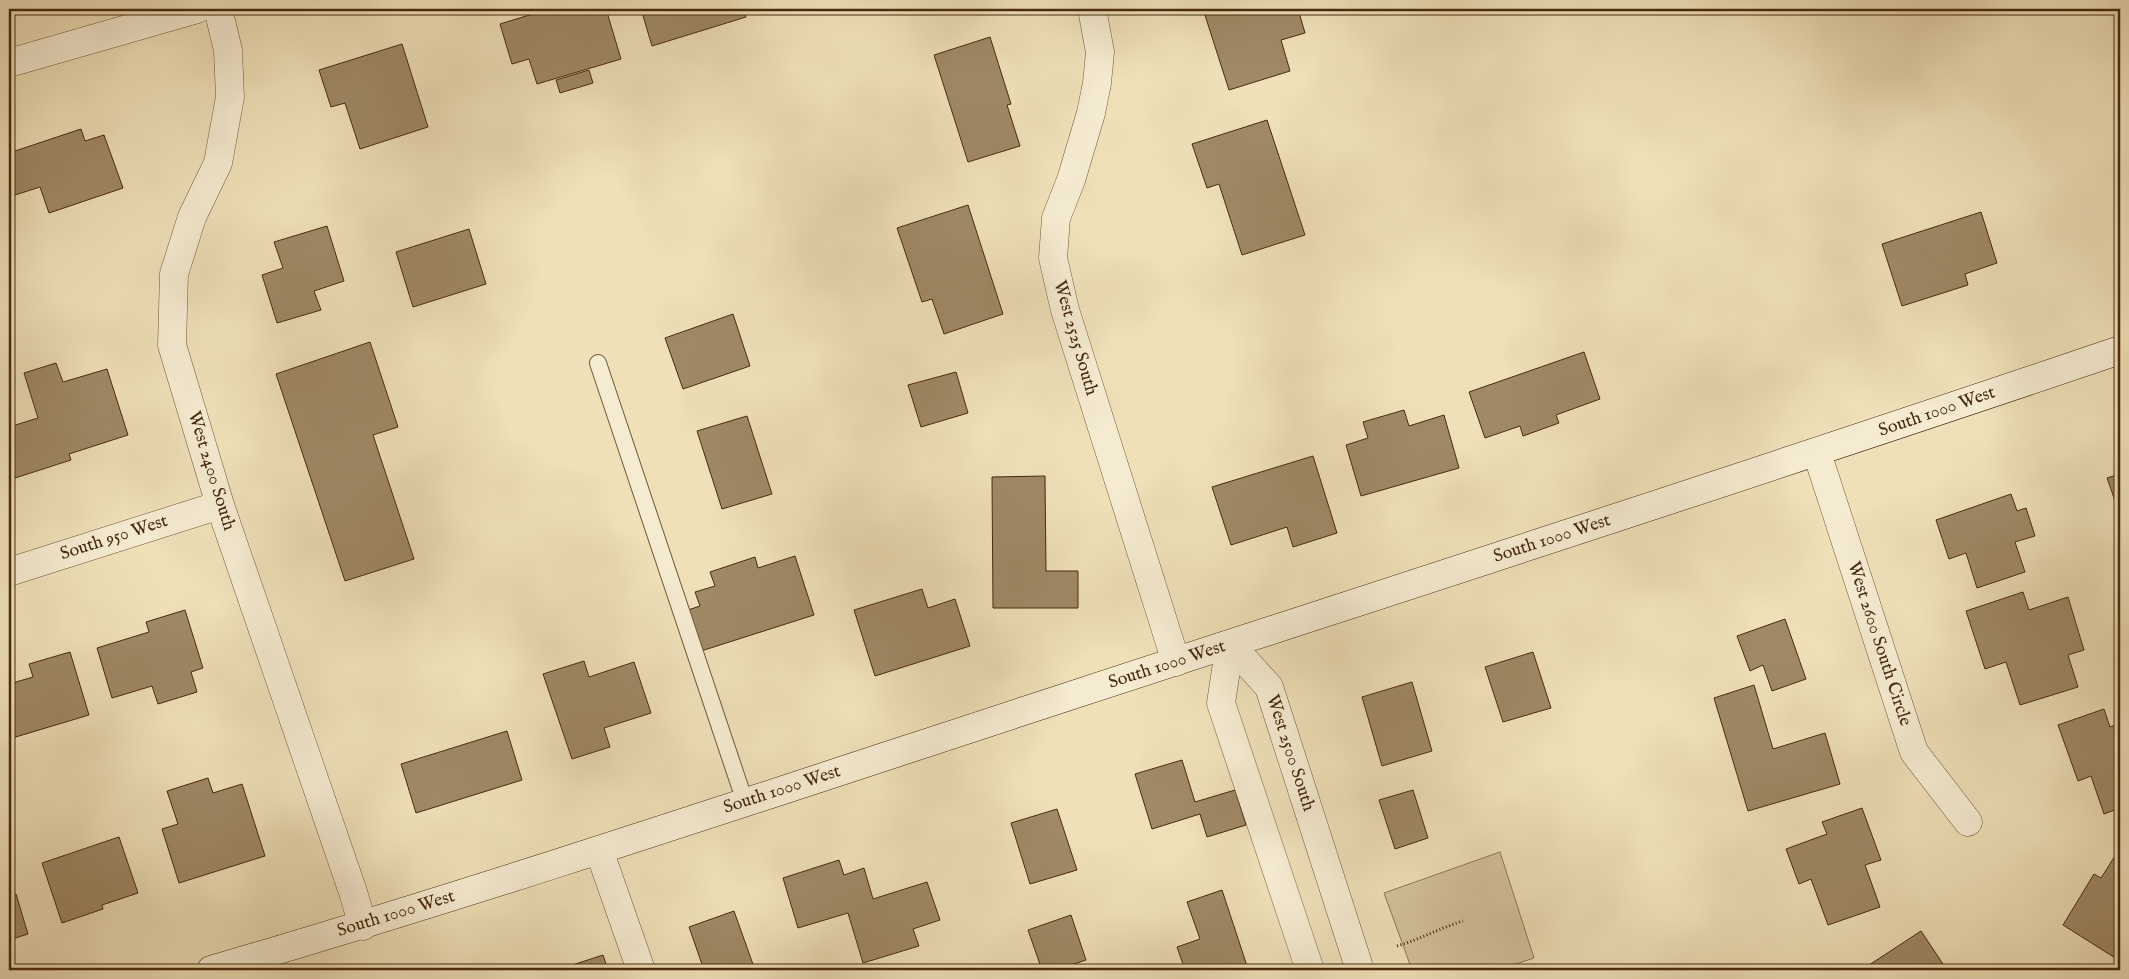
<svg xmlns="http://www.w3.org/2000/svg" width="2129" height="979" viewBox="0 0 2129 979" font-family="'IM FELL English',serif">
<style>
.green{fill:#d3c19b;stroke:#8e7654}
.building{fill:#9f8966;stroke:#482a0e}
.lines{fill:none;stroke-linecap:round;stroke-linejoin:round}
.lane-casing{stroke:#725838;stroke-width:18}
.street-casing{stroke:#725838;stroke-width:29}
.secondary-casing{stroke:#482a0e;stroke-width:29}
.path{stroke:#482a0e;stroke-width:3;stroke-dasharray:1 2.5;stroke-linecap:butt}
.lane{stroke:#f5ebd1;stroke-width:16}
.street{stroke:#f5ebd1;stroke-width:28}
.secondary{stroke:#f5ebd1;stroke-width:28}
.labels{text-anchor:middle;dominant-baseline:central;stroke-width:4.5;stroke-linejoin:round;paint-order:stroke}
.street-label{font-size:18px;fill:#482a0e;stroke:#f5ebd1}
</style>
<rect width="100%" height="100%" fill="#efe0b8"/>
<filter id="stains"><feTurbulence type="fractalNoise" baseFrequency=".004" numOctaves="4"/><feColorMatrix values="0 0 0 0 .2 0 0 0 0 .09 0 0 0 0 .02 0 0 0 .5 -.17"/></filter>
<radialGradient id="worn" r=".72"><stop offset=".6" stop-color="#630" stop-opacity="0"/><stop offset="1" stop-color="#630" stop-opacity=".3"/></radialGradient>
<polygon class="green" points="1500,852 1534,958 1498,970 1412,970 1384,893"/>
<g class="building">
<polygon points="549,9 582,9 584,15 606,9 621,59 537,84 529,59 512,64 500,24"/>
<polygon points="641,9 744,9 746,17 652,46"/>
<polygon points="1203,9 1298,9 1305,33 1281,40 1290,71 1229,90"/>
<polygon points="990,37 1011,104 1007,105 1020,146 968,162 934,55"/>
<polygon points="402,44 428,127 360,149 345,103 331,107 319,70"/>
<polygon points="589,70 593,83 560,93 556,80"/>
<polygon points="1267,120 1305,235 1242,255 1219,184 1207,188 1192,144"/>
<polygon points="81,129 85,141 104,135 123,188 49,213 40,187 12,196 9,186 9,153"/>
<polygon points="968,205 1003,314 944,334 932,299 922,302 897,228"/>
<polygon points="1981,212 1997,263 1965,274 1968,285 1902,306 1882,244"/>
<polygon points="327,226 344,281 314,291 321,310 277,323 262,275 283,268 274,242"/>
<polygon points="469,229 486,284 413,307 396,252"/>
<polygon points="733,314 750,366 683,389 665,338"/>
<polygon points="370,342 398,427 373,435 414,559 345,581 276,374"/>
<polygon points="1584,352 1600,399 1556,415 1559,423 1523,436 1520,426 1485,438 1469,392"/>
<polygon points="56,363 63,382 107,369 128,435 69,454 71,460 15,478 9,457 9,427 38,418 24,373"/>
<polygon points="956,372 968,413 921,427 908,385"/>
<polygon points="1404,410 1409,426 1444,415 1459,468 1361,496 1346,445 1368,438 1363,422"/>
<polygon points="747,416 772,494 722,509 697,431"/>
<polygon points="1313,456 1337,533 1293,547 1287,527 1231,545 1212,487"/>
<polygon points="2120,474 2120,515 2107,478"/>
<polygon points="1045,476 1046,571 1078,571 1078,608 993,608 992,477"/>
<polygon points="2011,494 2017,511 2026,508 2035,536 2015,542 2025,572 1977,588 1966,553 1949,559 1936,520"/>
<polygon points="795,556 814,615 698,652 685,611 700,606 695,592 715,586 710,572 755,557 758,568"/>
<polygon points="922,589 928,608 955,599 970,646 875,676 854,610"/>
<polygon points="2023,592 2029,610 2068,597 2084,650 2068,655 2078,687 2020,705 2006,662 1985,669 1966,611"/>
<polygon points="185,610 203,668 191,672 197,692 158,704 152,686 112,698 97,648 149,632 146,622"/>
<polygon points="1785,619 1806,679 1772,691 1763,665 1750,671 1737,636"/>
<polygon points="70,652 89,715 9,739 9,684 33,677 29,664"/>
<polygon points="1533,652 1551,708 1503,722 1485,667"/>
<polygon points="584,661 589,677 634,662 651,713 604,728 610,747 572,759 543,674"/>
<polygon points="1412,682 1432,751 1382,766 1362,697"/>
<polygon points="1754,685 1773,749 1825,733 1840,784 1748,811 1714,698"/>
<polygon points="2104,709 2110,727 2120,723 2120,808 2104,814 2091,776 2078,781 2058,725"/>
<polygon points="507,731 522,780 416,813 401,764"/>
<polygon points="1182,760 1195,802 1235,790 1246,825 1207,837 1200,814 1152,829 1135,774"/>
<polygon points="208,778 213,793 242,784 265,856 179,883 162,829 178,824 167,791"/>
<polygon points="1413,790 1428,838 1395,849 1379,800"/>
<polygon points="1862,808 1881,860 1865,865 1880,907 1828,925 1811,879 1799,884 1786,849 1827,834 1822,822"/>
<polygon points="1057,809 1077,870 1030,884 1011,823"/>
<polygon points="119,837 138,893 102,905 103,909 62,923 42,863"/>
<polygon points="2120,848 2120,961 2063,925 2094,874 2101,878"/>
<polygon points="839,860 844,875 864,868 873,899 927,882 940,920 913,929 919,946 863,963 848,913 798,928 783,878"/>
<polygon points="1222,890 1247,966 1239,968 1240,970 1185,970 1177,947 1200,939 1187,902"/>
<polygon points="16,894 28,934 9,940 9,896"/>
<polygon points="734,911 755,970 704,970 689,927"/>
<polygon points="1071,915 1086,960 1056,970 1042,970 1028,930"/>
<polygon points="1921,931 1947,970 1864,970 1863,969"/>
<polygon points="603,955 608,970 560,969"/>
<polygon points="1958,964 1962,970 1948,970"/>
</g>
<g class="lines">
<defs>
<polyline id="lane" points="598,363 745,802"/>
<g id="street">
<polyline points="218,9 228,50 230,97 218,163 192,217 174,274 172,345 220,505 353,892 363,926"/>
<polyline points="1092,9 1100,52 1097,83 1091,113 1071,180 1056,218 1053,258 1065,310 1176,662"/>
<polyline points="9,63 197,9"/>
<polyline points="1817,453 1914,752 1968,822"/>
<polyline points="9,572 220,505"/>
<polyline points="1230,644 1269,687 1358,964 1358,970"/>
<polyline points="1230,644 1221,703 1310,970"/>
<polyline points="599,850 641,970"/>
</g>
<path id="secondary" d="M211,970C504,884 794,786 1085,691C1431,578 1776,467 2120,350"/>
</defs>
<use href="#lane" class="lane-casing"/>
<use href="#street" class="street-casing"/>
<use href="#secondary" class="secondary-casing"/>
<path class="path" d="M1397,946C1421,939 1440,928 1463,921"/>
<use href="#lane" class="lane"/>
<use href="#street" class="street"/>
<use href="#secondary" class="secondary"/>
</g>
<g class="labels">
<g class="street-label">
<text transform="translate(1075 338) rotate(74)">West 2525 South</text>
<text transform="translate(1937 412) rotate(-19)">South 1000 West</text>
<text transform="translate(211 471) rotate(73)">West 2400 South</text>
<text transform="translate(114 538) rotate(-18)">South 950 West</text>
<text transform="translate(1552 539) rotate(-18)">South 1000 West</text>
<text transform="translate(1879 644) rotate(72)">West 2600 South Circle</text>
<text transform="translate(1167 665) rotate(-18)">South 1000 West</text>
<text transform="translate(1290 753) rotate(72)">West 2500 South</text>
<text transform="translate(782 790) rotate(-18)">South 1000 West</text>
<text transform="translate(396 914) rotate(-17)">South 1000 West</text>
</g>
</g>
<rect width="2129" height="979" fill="none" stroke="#efe0b8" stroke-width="30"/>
<rect x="10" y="10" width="2109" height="959" fill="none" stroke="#482a0e" stroke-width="2.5"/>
<rect x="15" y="15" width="2099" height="949" fill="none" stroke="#482a0e"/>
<rect width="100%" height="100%" filter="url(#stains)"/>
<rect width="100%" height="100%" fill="url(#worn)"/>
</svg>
